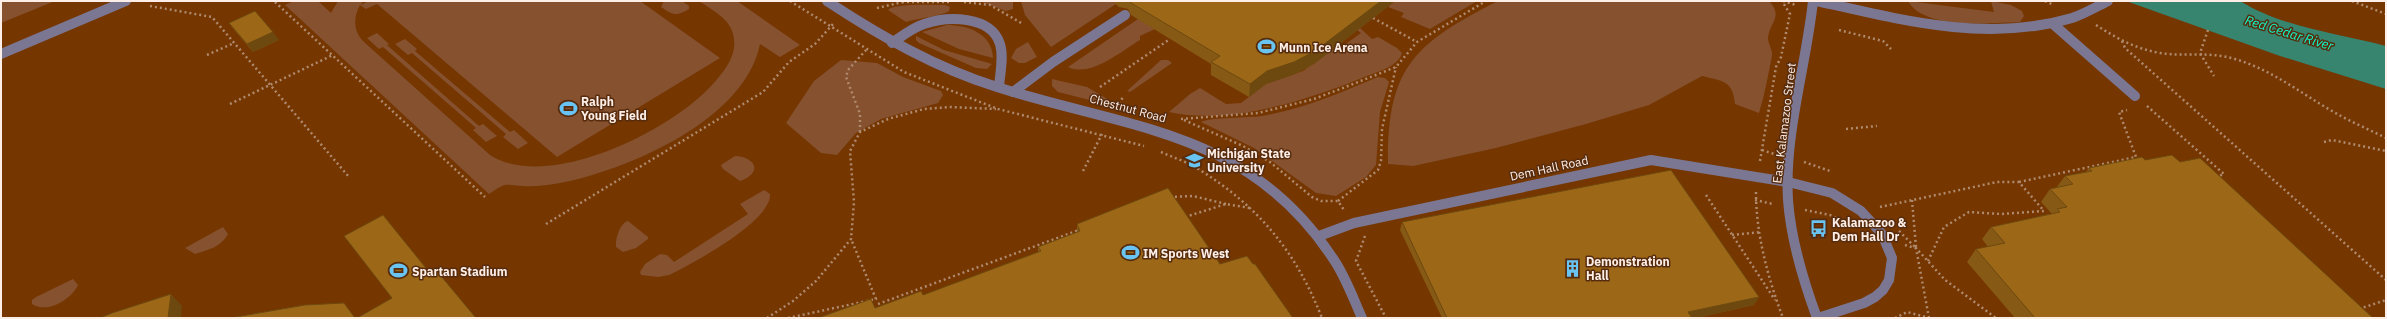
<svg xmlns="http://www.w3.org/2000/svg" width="2387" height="319" viewBox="0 0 2387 319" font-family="'IBM Plex Sans',sans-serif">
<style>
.built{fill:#753600}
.green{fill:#86512f}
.water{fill:#37846f}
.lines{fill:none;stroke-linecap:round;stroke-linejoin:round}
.path{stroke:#af8a6e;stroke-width:2.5;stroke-dasharray:2 3;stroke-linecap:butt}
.service{stroke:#7b7793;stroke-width:10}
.minor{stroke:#7b7793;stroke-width:10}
.tertiary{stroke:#7b7793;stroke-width:10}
.wall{fill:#865914}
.shaded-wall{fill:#6d4910}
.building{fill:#9c6817;stroke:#6d4910}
.labels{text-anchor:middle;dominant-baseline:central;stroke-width:3;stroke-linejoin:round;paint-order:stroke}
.poi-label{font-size:12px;font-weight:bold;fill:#fdefe7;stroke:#572c0e;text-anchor:start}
.street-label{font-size:12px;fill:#fdefe7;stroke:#572c0e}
.water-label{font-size:13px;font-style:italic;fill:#0ffbcb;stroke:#572c0e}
</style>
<rect width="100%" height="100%" fill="#6a3205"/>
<rect class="built" x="1" y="1" width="2385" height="317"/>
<g class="green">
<polygon points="1,1 55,1 1,23"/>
<path d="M294,1H318L331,13L338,1H363L361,5L368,1H640L720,58L557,157L377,4L366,9L360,5C353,18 353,31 364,42L490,155C549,193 679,128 718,78C728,66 738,51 733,34C729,18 712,10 699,1H737L800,45L780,57L760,44C745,120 628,170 560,183C548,185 535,187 523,186C518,186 511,184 505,185C500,186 494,191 489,194L285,5Z"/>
<path d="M664,1H682L689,6V9C676,17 673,15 661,7Z"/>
<polygon points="979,1 1013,1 1013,9 1006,11"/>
<polygon points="1021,1 1113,1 1116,4 1051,47 1025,15"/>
<polygon points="1395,1 1477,1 1430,29 1401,17 1404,13 1388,7"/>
<path d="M1498,1H1769C1784,17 1769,23 1768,38C1768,44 1773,50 1772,56C1768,75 1765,94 1759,113L1735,104C1733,80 1722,81 1702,76L1649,105L1586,124L1496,148L1413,166L1388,164C1387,67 1415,43 1498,1Z"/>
<path d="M1908,1L1994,12L1991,1L2011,5L2022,11L2024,16L2020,22C1992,23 1923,30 1908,1Z"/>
<path d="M945,5L950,7L949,11C944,15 915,19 906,22L888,10C894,3 934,5 945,5Z"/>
<path d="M1138,19L1155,29L1140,36V40C1121,51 1091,78 1068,67Z"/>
<path d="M947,25C967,25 992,33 993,58L959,49L922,32Z"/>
<path d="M1360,28L1372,39L1378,37L1397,48L1402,53C1399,66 1377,72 1367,76C1311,99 1230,126 1169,112L1190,94L1200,88L1226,104L1241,103L1266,84L1303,71L1333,49L1331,43L1340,48L1361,33L1357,30Z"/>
<polygon points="377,33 389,44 387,45 479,126 483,124 497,136 486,142 473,130 476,128 383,47 379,49 367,38"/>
<polygon points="916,36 944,50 992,64 987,69 976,68 919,43 916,40"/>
<polygon points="405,39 417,49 415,51 510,132 514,130 528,143 518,149 503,137 506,134 412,53 408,55 395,44"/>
<polygon points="1028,42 1037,57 1025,63 1019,63 1011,58 1016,49"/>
<polygon points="841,60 877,63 903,77 941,91 943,95 938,103 881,119 856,133 837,155 821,153 786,123 814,81"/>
<polygon points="1161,60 1168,60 1172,63 1130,92 1127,91"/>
<path d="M1378,77L1385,78L1389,82L1380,112L1376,165L1366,177L1336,196L1316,193L1254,148L1201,122C1210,117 1248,118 1262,116C1303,109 1340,93 1378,77Z"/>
<polygon points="1052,79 1087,87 1114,103 1113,106 1058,92 1052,86"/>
<path d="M735,156C756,157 763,173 740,181L723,169L721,165Z"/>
<path d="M764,190L770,194C772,221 692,264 669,275L658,277L641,275L640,272L645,264L660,254L667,255L674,262L748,214L740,204Z"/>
<path d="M628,221L648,237V239L636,248L623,252L616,247C615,239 620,223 628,221Z"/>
<path d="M223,227L228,234C221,247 208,250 195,254L185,248Z"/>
<path d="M73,279L78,285C71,300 47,314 32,304V300L36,297Z"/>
</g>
<path class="water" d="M2126,1H2240C2284,28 2337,33 2386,46V89L2280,56Z"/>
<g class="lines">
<g class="path">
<polyline points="790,1 904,72 998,109 1144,146"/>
<polyline points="1783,1 1796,5"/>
<polyline points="2045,1 2054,5"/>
<polyline points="2352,1 2386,14"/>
<polyline points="275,2 485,197"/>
<polyline points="902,2 949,2"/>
<polyline points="964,2 990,5 1023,24"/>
<polyline points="150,6 212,17 349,177"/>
<polyline points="877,8 903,2"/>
<polyline points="1373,18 1417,42"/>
<path d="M2096,25C2116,38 2136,49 2160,53C2185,57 2209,51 2235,59C2272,70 2299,92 2332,111C2349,121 2368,129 2386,138"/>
<polyline points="1839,30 1883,41 1891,49"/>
<polyline points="2208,30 2200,53 2214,76"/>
<polyline points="2122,41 2125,48 2386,280"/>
<polyline points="207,55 234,43"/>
<polyline points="1100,87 1170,39"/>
<polyline points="230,104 333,55"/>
<polyline points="1119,104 1123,97"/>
<polyline points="2147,106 2224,174 2217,177"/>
<polyline points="1181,119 1258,113 1314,99 1343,88 1396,67 1417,42 1486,1"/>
<polyline points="1184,120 1243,146 1270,162 1312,197 1321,201 1338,201 1344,210"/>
<polyline points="1846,129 1877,126"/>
<polyline points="860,132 860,114 846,77 848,70 866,50"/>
<polyline points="2324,142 2332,140 2386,151"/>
<polyline points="1762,150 1774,154"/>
<path d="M1161,152C1174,158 1188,162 1200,170C1260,208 1296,252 1322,318"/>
<polyline points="1760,161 1776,67 1781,57 1790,14 1782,1"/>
<polyline points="1804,162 1830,171"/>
<polyline points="1083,171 1102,134"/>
<polyline points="2019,182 2136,157 2119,112 2127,110"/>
<path d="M1756,192C1756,235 1768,278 1783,318"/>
<polyline points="1706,195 1775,300"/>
<polyline points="1170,197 1193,196 1226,204"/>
<polyline points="1755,200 1773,204"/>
<polyline points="1912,200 1916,247"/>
<polyline points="1338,201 1378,170 1381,161 1382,129 1396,67"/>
<polyline points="1880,207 1997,182 2019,182 2044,211 2001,214 1969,212 1944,227 1928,261"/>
<polyline points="1805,210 1830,215 1848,224"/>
<polyline points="1185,217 1226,204 1250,208"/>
<polyline points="546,224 763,92 789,62 815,44 834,23"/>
<polyline points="1899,231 1916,248"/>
<polyline points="1732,235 1761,232"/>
<polyline points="1365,236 1356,261 1386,318"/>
<polyline points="1905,245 1915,248"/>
<polyline points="878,304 1079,230"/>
<polyline points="2359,309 2386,300"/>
<polyline points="767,318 793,301 816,281 851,239 854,202 850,151 860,132 888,119 924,109 950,107 996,109"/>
<polyline points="788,318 876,299 851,239"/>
<polyline points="1895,318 1907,312 1930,318"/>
<polyline points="1929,318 1916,248 1945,280 1996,318"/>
</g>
<g class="service">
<path d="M1817,1C1901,20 1987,43 2072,18C2084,14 2096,7 2108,1"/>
<polyline points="2053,24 2135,96"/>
<path d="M892,43C902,36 912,28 924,24C947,16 991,15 1000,44C1004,57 1000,73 999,87"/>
<polyline points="1013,92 1053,62 1125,15"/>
<polyline points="1319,236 1354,223 1651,160 1788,182 1832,193 1861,211 1882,234 1892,258 1889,280 1883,290 1875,297 1864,303 1818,318"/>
</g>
<g class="minor">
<path d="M827,1C880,36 936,68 997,87C1129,129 1248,130 1332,257C1345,275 1353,298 1362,318"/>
<path d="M1813,1C1806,67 1784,134 1788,200C1791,241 1803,280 1817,318"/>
</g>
<polyline class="tertiary" points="1,54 126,1"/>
</g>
<g class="wall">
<polygon points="1112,1 1395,1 1314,64 1293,75 1266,84 1249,97 1211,75 1211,64 1131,15 1128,9 1119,7"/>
<polygon points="229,23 279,40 253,52 235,31"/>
<polygon points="2145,160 2180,162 2373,318 2015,318 1967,262 1976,249 1988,247 1982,239 1991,227 2052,214 2041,202 2050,189 2056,188 2065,176 2086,172 2089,168"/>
<polygon points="1402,222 1759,297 1754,305 1696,318 1442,318 1400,230"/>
<polygon points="1077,224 1220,264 1253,264 875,308 923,295 1038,252 1038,247 1077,232"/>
<polygon points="344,236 430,273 392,298"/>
</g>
<g class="shaded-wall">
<polygon points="1381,1 1395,1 1314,64 1293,75 1266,84 1249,97 1250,84 1267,71"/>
<polygon points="273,32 279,40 253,52 247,44"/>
<polygon points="171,294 182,306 181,318 168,318"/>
<polygon points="1759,297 1754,305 1696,318 1686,318 1688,312"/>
</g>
<g class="building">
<polygon points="1130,1 1381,1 1315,51 1294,62 1267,71 1250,84 1211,62 1220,56 1131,3"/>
<polygon points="255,11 273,32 247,44 229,23"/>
<polygon points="2172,155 2180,162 2200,158 2373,318 2035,318 1976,249 2005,243 1991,227 2060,212 2057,209 2067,207 2050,189 2073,184 2065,176 2092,171 2089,168 2142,157 2145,160"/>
<polygon points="1671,170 1759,297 1688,312 1692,318 1447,318 1402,222"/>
<polygon points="1168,188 1220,264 1247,256 1253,264 1255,264 1293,318 818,318 871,299 875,308 921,291 923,295 1041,251 1038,247 1080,231 1077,224"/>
<polygon points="383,215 430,273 436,270 476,318 357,318 392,298 344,236"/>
<polygon points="171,294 168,318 100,318 112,313"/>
<polygon points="344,303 355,318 230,318 305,305"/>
</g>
<defs>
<symbol id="stadium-bare" viewBox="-9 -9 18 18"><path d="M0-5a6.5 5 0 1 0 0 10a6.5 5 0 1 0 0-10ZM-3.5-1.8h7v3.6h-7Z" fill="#69c4f1" stroke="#572c0e" stroke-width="2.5" paint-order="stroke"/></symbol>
<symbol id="university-bare" viewBox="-9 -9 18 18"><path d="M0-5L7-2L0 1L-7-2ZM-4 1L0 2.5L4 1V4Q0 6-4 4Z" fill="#69c4f1" stroke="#572c0e" stroke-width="2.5" paint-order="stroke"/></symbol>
<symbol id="bus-bare" viewBox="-9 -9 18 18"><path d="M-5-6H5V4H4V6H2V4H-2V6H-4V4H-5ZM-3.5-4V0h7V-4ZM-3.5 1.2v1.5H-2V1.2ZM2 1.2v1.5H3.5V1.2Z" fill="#69c4f1" stroke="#572c0e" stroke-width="2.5" paint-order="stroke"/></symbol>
<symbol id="building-bare" viewBox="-9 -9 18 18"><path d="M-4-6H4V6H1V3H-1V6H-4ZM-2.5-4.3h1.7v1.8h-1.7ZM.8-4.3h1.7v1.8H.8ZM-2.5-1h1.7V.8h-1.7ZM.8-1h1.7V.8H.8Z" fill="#69c4f1" stroke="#572c0e" stroke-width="2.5" paint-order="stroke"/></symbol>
</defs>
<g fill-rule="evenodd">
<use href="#stadium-bare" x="1254" y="34" width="25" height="25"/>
<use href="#stadium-bare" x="556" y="96" width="25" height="25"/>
<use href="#university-bare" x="1182" y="148" width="25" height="25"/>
<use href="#bus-bare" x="1806" y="216" width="25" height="25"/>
<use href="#stadium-bare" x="1118" y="240" width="25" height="25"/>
<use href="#building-bare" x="1560" y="256" width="25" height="25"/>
<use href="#stadium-bare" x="386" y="258" width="25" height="25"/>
</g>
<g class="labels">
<g class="poi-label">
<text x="1279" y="47">Munn Ice Arena</text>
<text x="581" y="101">Ralph<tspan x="581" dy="14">Young Field</tspan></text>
<text x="1207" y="153">Michigan State<tspan x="1207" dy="14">University</tspan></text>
<text x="1832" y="222">Kalamazoo &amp;<tspan x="1832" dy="14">Dem Hall Dr</tspan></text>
<text x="1143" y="253">IM Sports West</text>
<text x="1586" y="261">Demonstration<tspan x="1586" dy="14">Hall</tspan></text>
<text x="412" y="271">Spartan Stadium</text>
</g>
<g class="street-label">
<text transform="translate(1128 108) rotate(15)">Chestnut Road</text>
<text transform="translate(1784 123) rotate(-83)">East Kalamazoo Street</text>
<text transform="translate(1549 168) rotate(-12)">Dem Hall Road</text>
</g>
<g class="water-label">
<text transform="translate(2289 33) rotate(17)">Red Cedar River</text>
</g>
</g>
<rect width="2387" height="319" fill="none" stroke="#fdefe7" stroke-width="4"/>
</svg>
